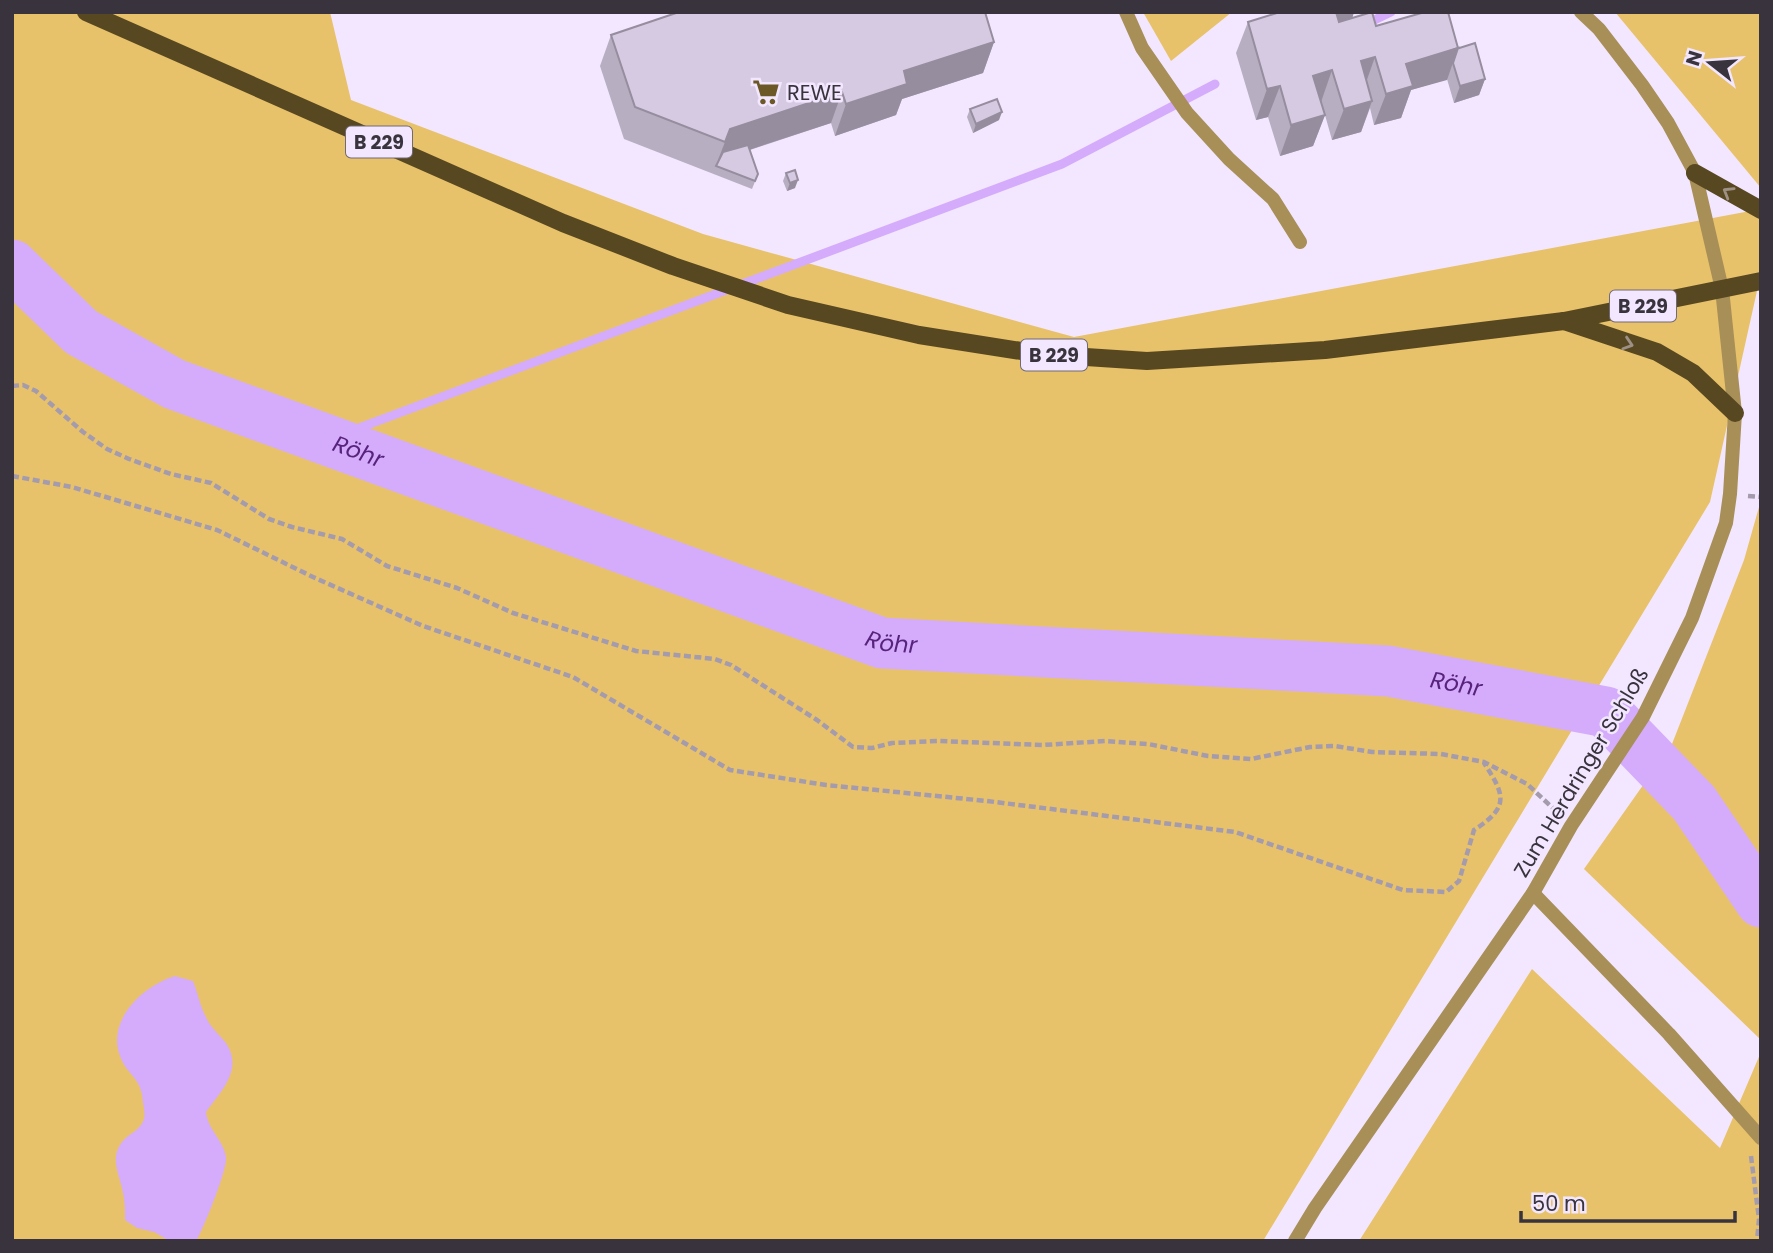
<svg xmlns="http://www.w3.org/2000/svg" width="1773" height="1253" viewBox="0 0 1773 1253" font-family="Poppins,sans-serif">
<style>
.green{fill:#e8c26a}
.water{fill:#d4acfb}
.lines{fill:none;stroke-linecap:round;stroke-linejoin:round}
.stream{stroke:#d4acfb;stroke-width:9}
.river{stroke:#d4acfb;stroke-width:51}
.path{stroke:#a49bad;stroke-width:4.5;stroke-dasharray:7 3.5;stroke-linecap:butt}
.minor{stroke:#a88f58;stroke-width:14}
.tertiary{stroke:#a88f58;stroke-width:14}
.primary{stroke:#584821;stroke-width:18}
.wall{fill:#b8aec2}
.shaded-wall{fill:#968d9e}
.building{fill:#d6cae2;stroke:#968d9e;stroke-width:2}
.oneway{stroke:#9d9085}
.labels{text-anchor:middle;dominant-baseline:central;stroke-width:5;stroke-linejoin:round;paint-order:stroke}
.shield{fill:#f2e7ff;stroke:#706976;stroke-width:2}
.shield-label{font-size:19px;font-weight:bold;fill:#38333c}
.poi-label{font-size:21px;fill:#38333c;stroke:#f2e7ff;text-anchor:start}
.street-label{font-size:21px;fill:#38333c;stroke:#f2e7ff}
.water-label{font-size:23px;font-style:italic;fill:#57237c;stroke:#f2e7ff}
</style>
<rect width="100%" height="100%" fill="#f2e7ff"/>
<g class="green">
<polygon points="12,12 330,12 351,100 703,234 1074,337 1761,209 1761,273 1710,502 1263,1241 12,1241"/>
<polygon points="1143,12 1232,12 1171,61"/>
<polygon points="1615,12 1761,12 1761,188"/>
<polygon points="1761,500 1761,1040 1584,869 1672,744 1744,560"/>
<polygon points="1532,969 1720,1148 1761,1052 1761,1241 1359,1241"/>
</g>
<path class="water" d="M175,976L193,981C198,993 200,1006 206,1017C210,1027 220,1035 226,1043C244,1070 220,1092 206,1112C208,1130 224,1141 226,1157C228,1168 203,1230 196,1241H170L154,1232L137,1228L125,1220C125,1211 125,1202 123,1193C120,1175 109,1159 122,1142C128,1134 141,1130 144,1119C145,1115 144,1107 143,1103C142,1077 127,1076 120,1056C106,1020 144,985 175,976Z"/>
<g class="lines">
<g class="stream">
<polyline points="1364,25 1391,12"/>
<polyline points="327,440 1062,164 1215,84"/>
</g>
<path class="river" id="s1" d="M12,265L81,332L174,384L882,643L1388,671L1606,712L1694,803L1761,902"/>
<g class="path">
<polyline points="12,386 23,385 36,391 83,432 107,449 129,459 171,474 211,483 269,519 292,527 342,539 387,566 457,588 513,613 636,651 715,659 731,665 817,720 853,747 872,748 892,743 938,741 1043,745 1105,741 1148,744 1208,756 1251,759 1310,747 1335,746 1372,752 1441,754 1484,762 1527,784 1556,811"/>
<path d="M12,476L72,487L217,530L313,577L423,626L573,677L730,770L826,785L987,801L1235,832L1403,890L1446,892L1459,881L1474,830C1510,807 1505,795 1484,763"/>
<polyline points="1748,496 1761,497"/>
<polyline points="1751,1156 1759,1219 1757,1241"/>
</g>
<g class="minor">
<polyline points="1126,12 1142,48 1187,113 1229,159 1273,199 1300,242"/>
<polyline points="1533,893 1669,1034 1761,1138"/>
</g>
<polyline class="tertiary" points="1295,1241 1315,1208 1533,893 1571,826 1643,717 1692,618 1726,523 1730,494 1735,413 1722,289 1695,173 1668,123 1642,85 1599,29 1581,12"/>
<g class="primary">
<polyline points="86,12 563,223 673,266 788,305 919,335 1040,354 1147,361 1325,350 1564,321 1761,281"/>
<polyline points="1695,173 1761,210"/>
<polyline points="1564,321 1657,352 1693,373 1735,413"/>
</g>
</g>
<g class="wall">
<polygon points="1276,12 1354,12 1352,18 1376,26 1458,48 1485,79 1479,95 1454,103 1447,79 1411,90 1401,118 1374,125 1370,108 1361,132 1332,140 1325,115 1313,146 1280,156 1268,117 1256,120 1236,53 1248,22 1276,13"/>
<polygon points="611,35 994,42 983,73 902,99 896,115 835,136 831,123 750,150 758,174 752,189 624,139 600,66"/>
<polygon points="970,109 999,120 973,133 967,117"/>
<polygon points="786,173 795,188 787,191 783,181"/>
</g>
<g class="shaded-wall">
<polygon points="1326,12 1354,12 1352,19 1320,28"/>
<polygon points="994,42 983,73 902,99 896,115 835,136 846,104 904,71"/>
<polygon points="1458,48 1447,80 1411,90 1401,118 1374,125 1386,94 1406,64"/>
<polygon points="1375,57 1364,88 1361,61"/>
<polygon points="1332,70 1321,102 1313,76"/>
<polygon points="1485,79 1479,95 1454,103 1460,86"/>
<polygon points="1280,86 1268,117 1256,120 1267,89"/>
<polygon points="842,92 831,123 718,160 730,129"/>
<polygon points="1372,101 1361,132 1332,140 1344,109"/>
<polygon points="1002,112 999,120 973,133 976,124"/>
<polygon points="1325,115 1313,146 1280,156 1291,125"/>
<polygon points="798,180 795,188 787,191 790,183"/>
</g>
<g class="building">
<polygon points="679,12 985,12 994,42 904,71 907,84 846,104 842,92 730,129 725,142 635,107 611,35"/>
<polygon points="1280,12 1336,12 1339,22 1372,12 1376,26 1425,12 1448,12 1458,48 1406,64 1413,86 1386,94 1375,57 1361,61 1372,101 1344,109 1332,70 1313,76 1325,115 1291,125 1280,86 1267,89 1248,22"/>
<polygon points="1475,43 1485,79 1460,86 1453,63 1458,48 1450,51"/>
<polygon points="997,99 1002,112 976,124 970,109"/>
<polygon points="748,145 758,174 755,181 716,166 723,152"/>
<polygon points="795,170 798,180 790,183 786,173"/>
</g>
<defs><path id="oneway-chevron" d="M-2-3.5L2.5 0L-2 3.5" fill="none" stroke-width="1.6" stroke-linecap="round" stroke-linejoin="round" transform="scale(1.75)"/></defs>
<g class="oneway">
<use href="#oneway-chevron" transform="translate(1728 192) rotate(-149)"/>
<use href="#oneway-chevron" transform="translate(1628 344) rotate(18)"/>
</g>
<defs>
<symbol id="supermarket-bare" viewBox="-9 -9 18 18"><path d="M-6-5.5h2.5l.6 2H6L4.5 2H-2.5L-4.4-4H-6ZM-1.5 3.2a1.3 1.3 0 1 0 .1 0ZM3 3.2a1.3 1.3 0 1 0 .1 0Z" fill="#6c5726" stroke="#f2e7ff" stroke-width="2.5" paint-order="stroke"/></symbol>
</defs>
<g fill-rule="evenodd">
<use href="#supermarket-bare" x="747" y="73" width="38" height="38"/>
</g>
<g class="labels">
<g class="shield">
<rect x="346" y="126.5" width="66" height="31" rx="5"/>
<rect x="1610" y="290.5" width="66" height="31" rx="5"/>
<rect x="1021" y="339.5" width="66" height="31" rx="5"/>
</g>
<g class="shield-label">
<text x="379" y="142">B 229</text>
<text x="1643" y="306">B 229</text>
<text x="1054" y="355">B 229</text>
</g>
<g class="poi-label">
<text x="787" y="92">REWE</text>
</g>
<g class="street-label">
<text transform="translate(1581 772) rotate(-59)">Zum Herdringer Schloß</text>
</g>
<g class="water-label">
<text stroke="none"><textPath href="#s1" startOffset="399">Röhr</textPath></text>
<text stroke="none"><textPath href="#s1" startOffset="966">Röhr</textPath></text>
<text stroke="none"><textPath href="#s1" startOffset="1533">Röhr</textPath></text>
</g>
</g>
<rect width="1773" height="1253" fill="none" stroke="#38333c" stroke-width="28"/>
<g transform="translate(1710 63) rotate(287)" stroke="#f2e7ff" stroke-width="5" paint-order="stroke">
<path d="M0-5L12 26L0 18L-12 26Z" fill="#38333c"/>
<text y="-10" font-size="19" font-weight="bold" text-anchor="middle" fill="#38333c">N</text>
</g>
<path d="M1521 1211v10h214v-10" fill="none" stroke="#38333c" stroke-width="3.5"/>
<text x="1532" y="1211" font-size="21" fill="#38333c" stroke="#f2e7ff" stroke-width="5" paint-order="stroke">50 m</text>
</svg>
